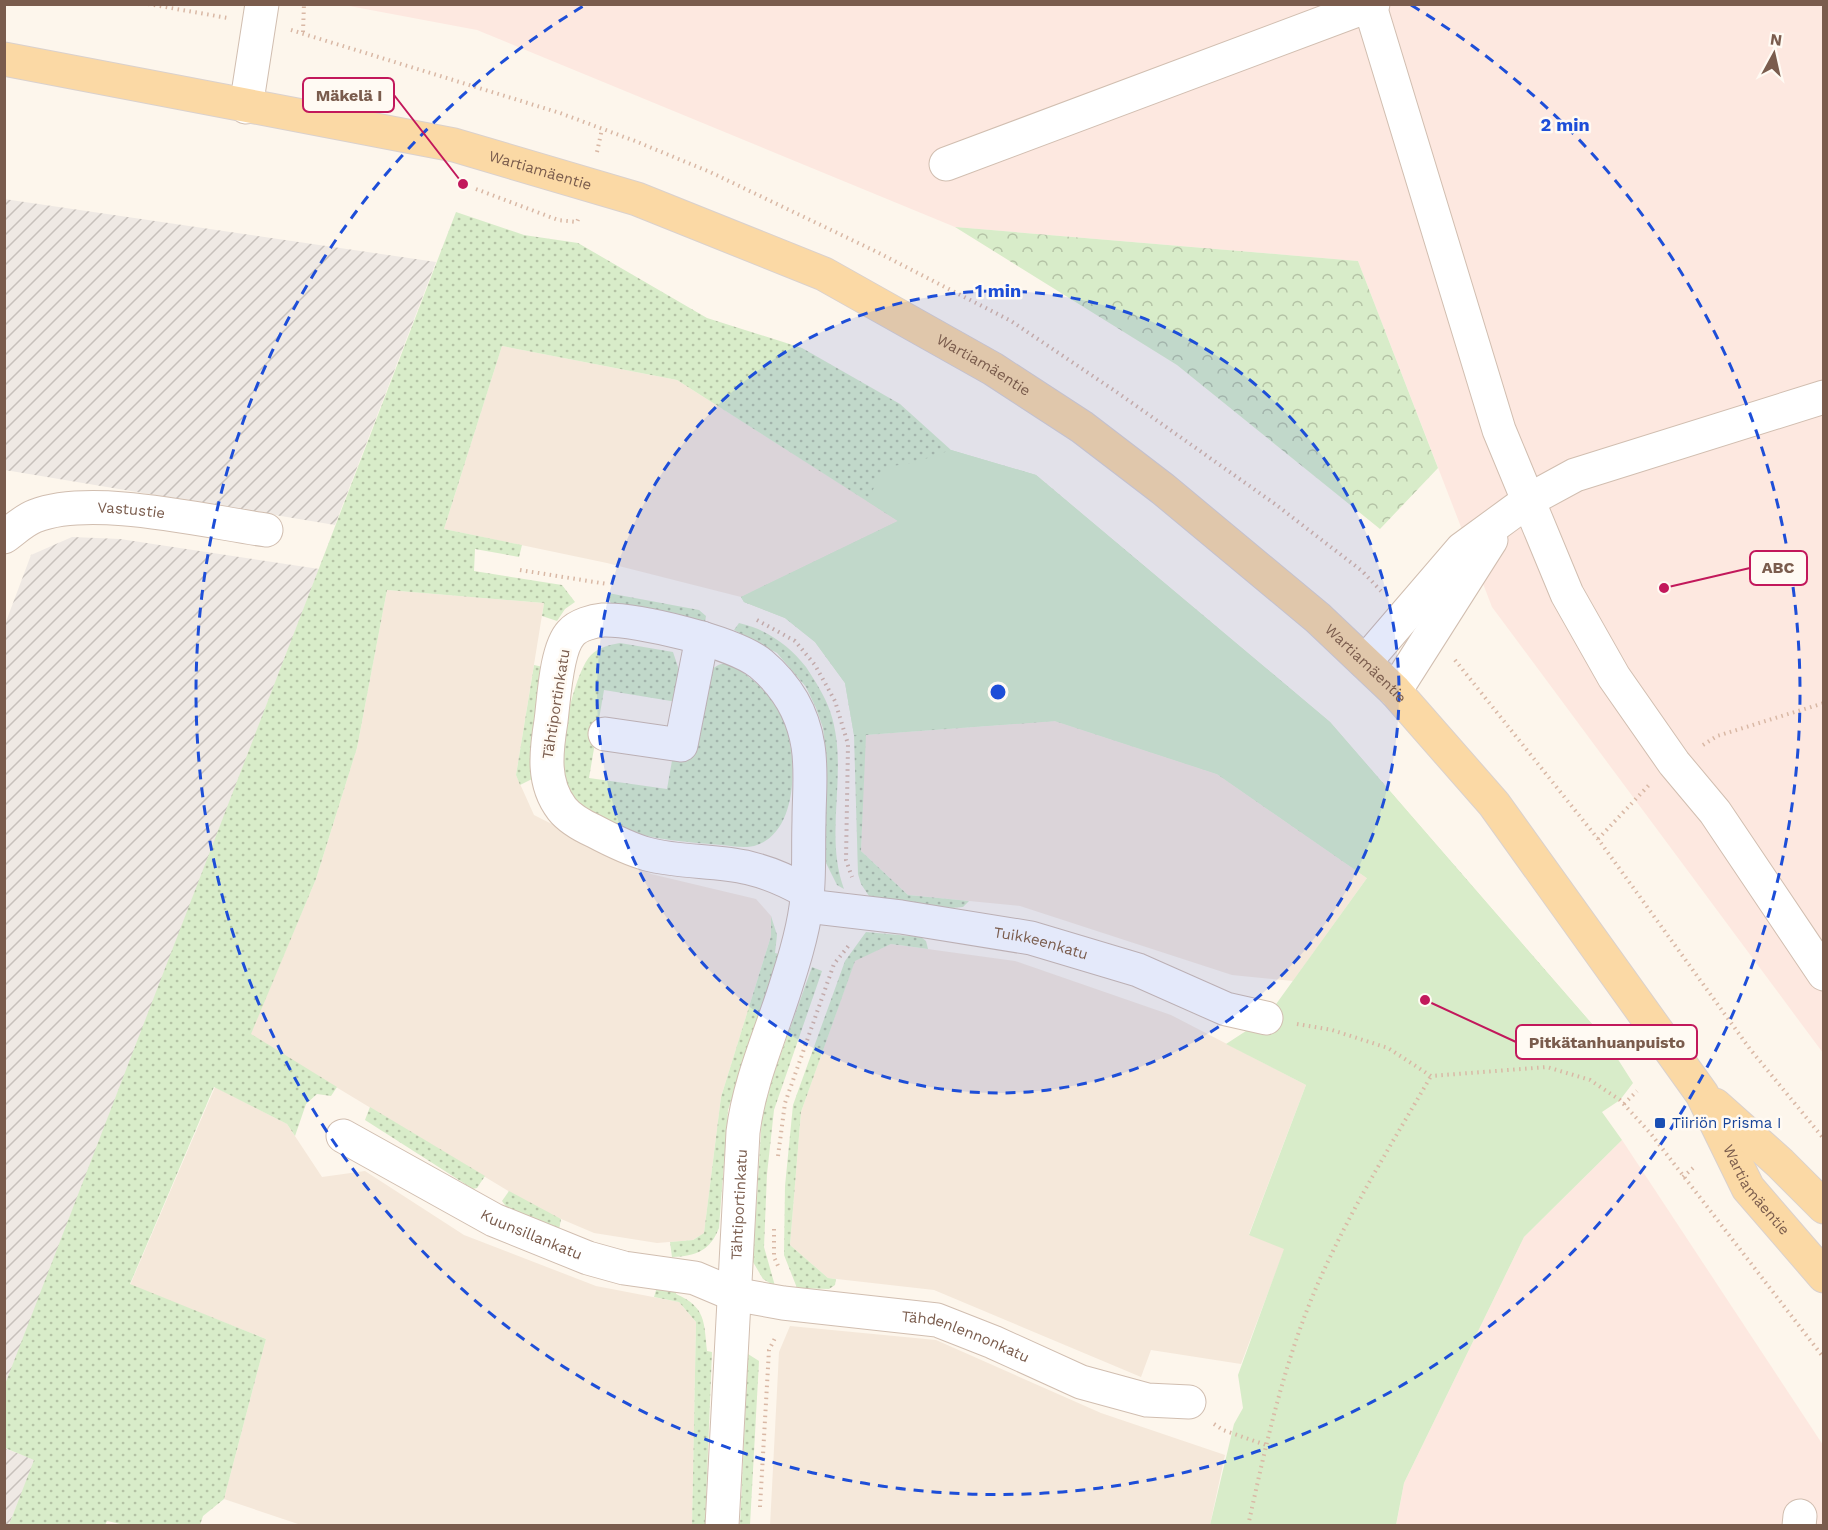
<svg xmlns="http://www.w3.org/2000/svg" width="1828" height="1530" viewBox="0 0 1828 1530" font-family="'Work Sans',sans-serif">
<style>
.residential{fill:#f5e8da}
.commercial{fill:#fde8e0}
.industrial{fill:url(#industrial-furrows)}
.grass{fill:url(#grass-dots)}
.forest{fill:url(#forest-crowns)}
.park{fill:#d8ecc9}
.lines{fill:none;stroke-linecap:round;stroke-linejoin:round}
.minor-casing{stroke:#d1beb0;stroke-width:35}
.major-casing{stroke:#dad1cd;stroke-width:35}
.path{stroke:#d9b8a5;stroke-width:4;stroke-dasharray:1.5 4.5;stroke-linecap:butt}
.minor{stroke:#fff;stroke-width:33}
.major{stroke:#fbd9a5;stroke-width:33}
.ring{fill:none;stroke:#1d4ed8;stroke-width:3;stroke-dasharray:10 8}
.transit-dot{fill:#1a4fb4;stroke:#fffaf3;stroke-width:2}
.labels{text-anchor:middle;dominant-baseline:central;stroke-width:5;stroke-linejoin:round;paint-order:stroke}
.street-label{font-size:15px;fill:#7a5c4d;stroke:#fffaf3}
.transit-label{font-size:15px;fill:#164399;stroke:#fffaf3;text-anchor:start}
.centre{fill:#1d4ed8;stroke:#fffaf3;stroke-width:3}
.ring-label{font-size:18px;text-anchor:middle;font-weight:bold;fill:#1d4ed8;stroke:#fffaf3;stroke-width:5;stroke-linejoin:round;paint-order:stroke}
.leader{fill:none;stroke:#c2185b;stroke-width:2}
.callout-dot{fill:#c2185b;stroke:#fffaf3;stroke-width:2}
.callout{fill:#fffaf3;stroke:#c2185b;stroke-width:2}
.callout-label{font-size:16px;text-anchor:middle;font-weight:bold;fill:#7a5c4d}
</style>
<defs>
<pattern id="industrial-furrows" width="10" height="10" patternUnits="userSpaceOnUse" patternTransform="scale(1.5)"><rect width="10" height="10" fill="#efe9e4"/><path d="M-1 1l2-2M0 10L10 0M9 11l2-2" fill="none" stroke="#c7c0bb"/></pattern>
<pattern id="grass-dots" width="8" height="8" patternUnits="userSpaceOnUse" patternTransform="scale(1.5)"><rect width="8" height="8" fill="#d8ecc9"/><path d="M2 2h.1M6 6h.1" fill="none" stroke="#b4c2a5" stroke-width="1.8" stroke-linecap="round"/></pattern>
<pattern id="forest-crowns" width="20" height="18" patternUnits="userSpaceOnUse" patternTransform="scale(1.5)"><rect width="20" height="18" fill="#d8ecc9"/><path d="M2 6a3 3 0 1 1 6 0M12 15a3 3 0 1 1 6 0" fill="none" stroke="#b4c2a5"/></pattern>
</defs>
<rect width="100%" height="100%" fill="#fdf6ec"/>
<g class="residential">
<polygon points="502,346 677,380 899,521 741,597 607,563 444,529"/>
<polygon points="387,590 544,603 516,775 534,815 651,874 756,899 771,916 771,936 721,1097 704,1233 693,1240 657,1243 594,1233 540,1210 250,1035 316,879 357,748"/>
<polygon points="1055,721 1217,774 1367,878 1293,981 1232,975 1020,906 908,895 861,851 865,735"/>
<polygon points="891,944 1015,961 1171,1015 1306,1085 1249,1234 1285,1248 1241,1364 1151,1350 1141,1377 934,1290 828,1278 790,1245 801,1112 855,960"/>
<polygon points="215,1087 287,1124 322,1177 365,1171 464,1235 596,1286 679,1302 696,1322 692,1525 301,1525 224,1499 266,1339 130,1285"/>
<polygon points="790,1326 936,1340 1101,1413 1225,1455 1210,1525 770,1526 779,1352"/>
</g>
<g class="commercial">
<polygon points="344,5 1823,5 1823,1053 1492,607 1358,261 955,227 477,30"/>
<polygon points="1622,1140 1823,1445 1823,1525 1396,1526 1404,1483 1524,1237"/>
</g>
<g class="industrial">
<polygon points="4,199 436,262 335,525 5,470"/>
<polygon points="72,537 120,539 319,569 5,1387 4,627 31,555"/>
<polygon points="4,1448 35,1460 9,1525 5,1525"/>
</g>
<g class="grass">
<polygon points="456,212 524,235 578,243 707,318 802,348 900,404 951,450 1036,475 1330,722 1605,1039 1542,1062 1367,878 1217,774 1055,721 866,735 861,851 908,895 969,901 963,907 952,908 871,899 861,884 858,874 854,735 845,683 815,642 785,618 744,602 741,597 898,521 677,380 502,346 444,529 522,545 519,557 475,549 474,571 562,585 575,602 565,609 557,621 542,616 544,603 387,590 357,748 316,879 251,1034 337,1087 331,1096 317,1094 306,1104 295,1136 287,1124 214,1087 130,1284 266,1339 224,1499 203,1516 200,1525 130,1526 107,1521 105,1525 9,1525 34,1460 5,1448 4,1387"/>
<polygon points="608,593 699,610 706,616 705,622 611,603 607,597"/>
<path d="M739,623C766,629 789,645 806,667C815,681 825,696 830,711C850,769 823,832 844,889L837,885L825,861L827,763L823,728L816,708L806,687L777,653L734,630Z"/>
<path d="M620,643L673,652L681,676L677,702L604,690L589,778L667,789L673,755L707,674C722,659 728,662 745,674C760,685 772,698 781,714C798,748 801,830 757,845C747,849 732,846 721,845C676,841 618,838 583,807C571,796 564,783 562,767C559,744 575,671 591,655C599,647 610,645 620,643Z"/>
<path d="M534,665L543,667C542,703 525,744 532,779L520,785L516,775Z"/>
<path d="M771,916L777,935L775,953L779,954L728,1110L719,1228C710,1251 696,1256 672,1257L670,1242L693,1240L704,1233L721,1097L771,936Z"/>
<polygon points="866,932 921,937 926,941 928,949 891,944 855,961 801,1112 790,1245 828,1278 836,1279 835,1285 829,1289 797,1288 784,1255 785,1186 793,1105 845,961"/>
<polygon points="812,967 822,971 774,1110 767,1174 764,1247 775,1286 763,1279 753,1262 762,1115 774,1073"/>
<polygon points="370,1107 485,1176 477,1188 473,1189 365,1120"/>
<polygon points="509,1191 561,1219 559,1230 510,1212 502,1201"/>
<path d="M657,1287L677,1290L676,1294C706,1307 704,1322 707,1351L712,1352L705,1525H692L696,1322L679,1302L654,1297Z"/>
<polygon points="748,1354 759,1361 750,1525 740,1525"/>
</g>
<polygon class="forest" points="955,227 1358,261 1438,468 1380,529 1177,365"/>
<polygon class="park" points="951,450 1036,475 1330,722 1605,1039 1633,1083 1620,1100 1602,1112 1622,1140 1524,1237 1404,1483 1396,1525 1210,1525 1234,1424 1243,1408 1238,1375 1284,1249 1249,1235 1306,1085 1226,1044 1266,1018 1367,878 1217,774 1055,721 854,735 845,683 815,642 785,618 744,602 741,597 898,521 867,501 885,467 913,463"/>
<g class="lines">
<defs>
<g id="minor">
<polyline points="1370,6 1499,430 1567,594 1614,677 1674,763 1715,812 1824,974"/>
<polyline points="246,107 262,4"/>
<polyline points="946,164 1373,4"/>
<path id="s1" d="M4,537C14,530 24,520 35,516C92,494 203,521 266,530"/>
<polyline points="1365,662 1462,549 1529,500 1575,475 1824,397"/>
<polyline points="1395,691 1491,540"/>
<polyline points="605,734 681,745 702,638"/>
<path id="s2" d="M807,906L901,917L1031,938L1138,970L1226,1009L1266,1018"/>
<path id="s3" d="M343,1136L494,1220L588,1258L624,1268L695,1278L733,1294L783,1303L937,1320L993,1342L1081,1382L1147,1400L1189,1402"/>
<path id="s4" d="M722,1526L743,1132C749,1084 768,1041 783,995C792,967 802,936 806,907C810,879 808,849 809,821C809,796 812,771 808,746C803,713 787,686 761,664C734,642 638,619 603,620C593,621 578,625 571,633C556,649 554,698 551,721C546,752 542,783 562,809C570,819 583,826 594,831C611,840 629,849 647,854C680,863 716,860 749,868C770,873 788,881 807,892"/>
<polyline points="1799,1526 1800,1516"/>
</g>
<g id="major">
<path id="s5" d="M4,59L454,145L637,199L824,274L993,369L1082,427L1163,489L1318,618L1395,691L1494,804L1702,1094L1748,1188L1824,1276"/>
<polyline points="1715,1105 1780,1163 1824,1207"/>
</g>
</defs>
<use href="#minor" class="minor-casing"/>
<use href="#major" class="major-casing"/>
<g class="path">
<polyline points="148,4 228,18"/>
<polyline points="291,30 560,113 635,141 710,172 877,252 1011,321 1118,393 1275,504 1362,571 1381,591"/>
<polyline points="303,32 304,4"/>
<polyline points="597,152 602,129"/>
<polyline points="476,189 558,220 577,222 579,217"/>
<polyline points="520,570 607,584"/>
<polyline points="757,620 795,641 815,665 835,701 848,744 846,860 852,877"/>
<polyline points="1455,660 1598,839 1750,1049 1824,1139"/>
<polyline points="1703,745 1717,736 1824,703"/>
<polyline points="1598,839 1649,785"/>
<polyline points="1297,1024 1332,1030 1388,1048 1431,1076 1547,1067 1590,1080 1620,1100 1651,1134 1824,1358"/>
<polyline points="1624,1104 1637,1091"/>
<polyline points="778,1156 785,1103 834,964 850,944"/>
<polyline points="1683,1177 1693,1168"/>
<polyline points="774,1229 774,1257 779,1268"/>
<polyline points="1214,1424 1223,1430 1266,1445"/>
<polyline points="760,1507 769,1350 776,1336"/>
<path d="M1248,1526C1264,1453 1280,1380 1307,1310C1339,1228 1387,1152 1431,1076"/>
</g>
<use href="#minor" class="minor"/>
<use href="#major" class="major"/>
</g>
<circle cx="998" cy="692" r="401" fill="#1d4ed8" fill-opacity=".12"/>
<g class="ring">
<circle cx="998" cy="692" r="401"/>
<path d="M1411 5A802 802 0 1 1 585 5"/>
</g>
<rect class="transit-dot" x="1654" y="1117" width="12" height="12" rx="3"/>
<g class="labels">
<g class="street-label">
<text stroke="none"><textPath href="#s5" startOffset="548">Wartiamäentie</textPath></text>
<text stroke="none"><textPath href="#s5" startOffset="1034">Wartiamäentie</textPath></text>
<text stroke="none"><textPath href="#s1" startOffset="135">Vastustie</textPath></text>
<text stroke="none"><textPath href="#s5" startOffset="1520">Wartiamäentie</textPath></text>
<text transform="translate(556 704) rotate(-81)">Tähtiportinkatu</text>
<text stroke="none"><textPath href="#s2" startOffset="237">Tuikkeenkatu</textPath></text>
<text stroke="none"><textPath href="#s5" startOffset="2178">Wartiamäentie</textPath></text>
<text stroke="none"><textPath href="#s4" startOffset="322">Tähtiportinkatu</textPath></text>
<text stroke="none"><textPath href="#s3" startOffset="213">Kuunsillankatu</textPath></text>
<text stroke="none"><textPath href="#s3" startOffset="662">Tähdenlennonkatu</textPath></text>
</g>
<g class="transit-label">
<text x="1672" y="1123">Tiiriön Prisma I</text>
</g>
</g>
<circle cx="998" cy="692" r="9" class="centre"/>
<g class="ring-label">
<text x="1565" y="131">2 min</text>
<text x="998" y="297">1 min</text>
</g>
<path class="leader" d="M463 184L394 95M1664 588L1750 568M1425 1000L1516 1042"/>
<g class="callout-dot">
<circle cx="463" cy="184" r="6"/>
<circle cx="1664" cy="588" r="6"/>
<circle cx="1425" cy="1000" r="6"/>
</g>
<g class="callout">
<rect x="303" y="78" width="91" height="34" rx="6"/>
<rect x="1750" y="551" width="57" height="34" rx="6"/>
<rect x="1516" y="1025" width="181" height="34" rx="6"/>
</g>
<g class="callout-label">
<text x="349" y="101">Mäkelä I</text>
<text x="1778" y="573">ABC</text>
<text x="1607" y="1048">Pitkätanhuanpuisto</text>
</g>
<rect width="1828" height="1530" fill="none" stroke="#7a5c4d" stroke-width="12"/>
<g transform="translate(1774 54) rotate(8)" stroke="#fffaf3" stroke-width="4.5" paint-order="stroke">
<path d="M0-4.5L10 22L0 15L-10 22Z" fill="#7a5c4d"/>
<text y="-9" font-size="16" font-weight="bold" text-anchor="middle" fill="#7a5c4d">N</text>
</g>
</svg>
